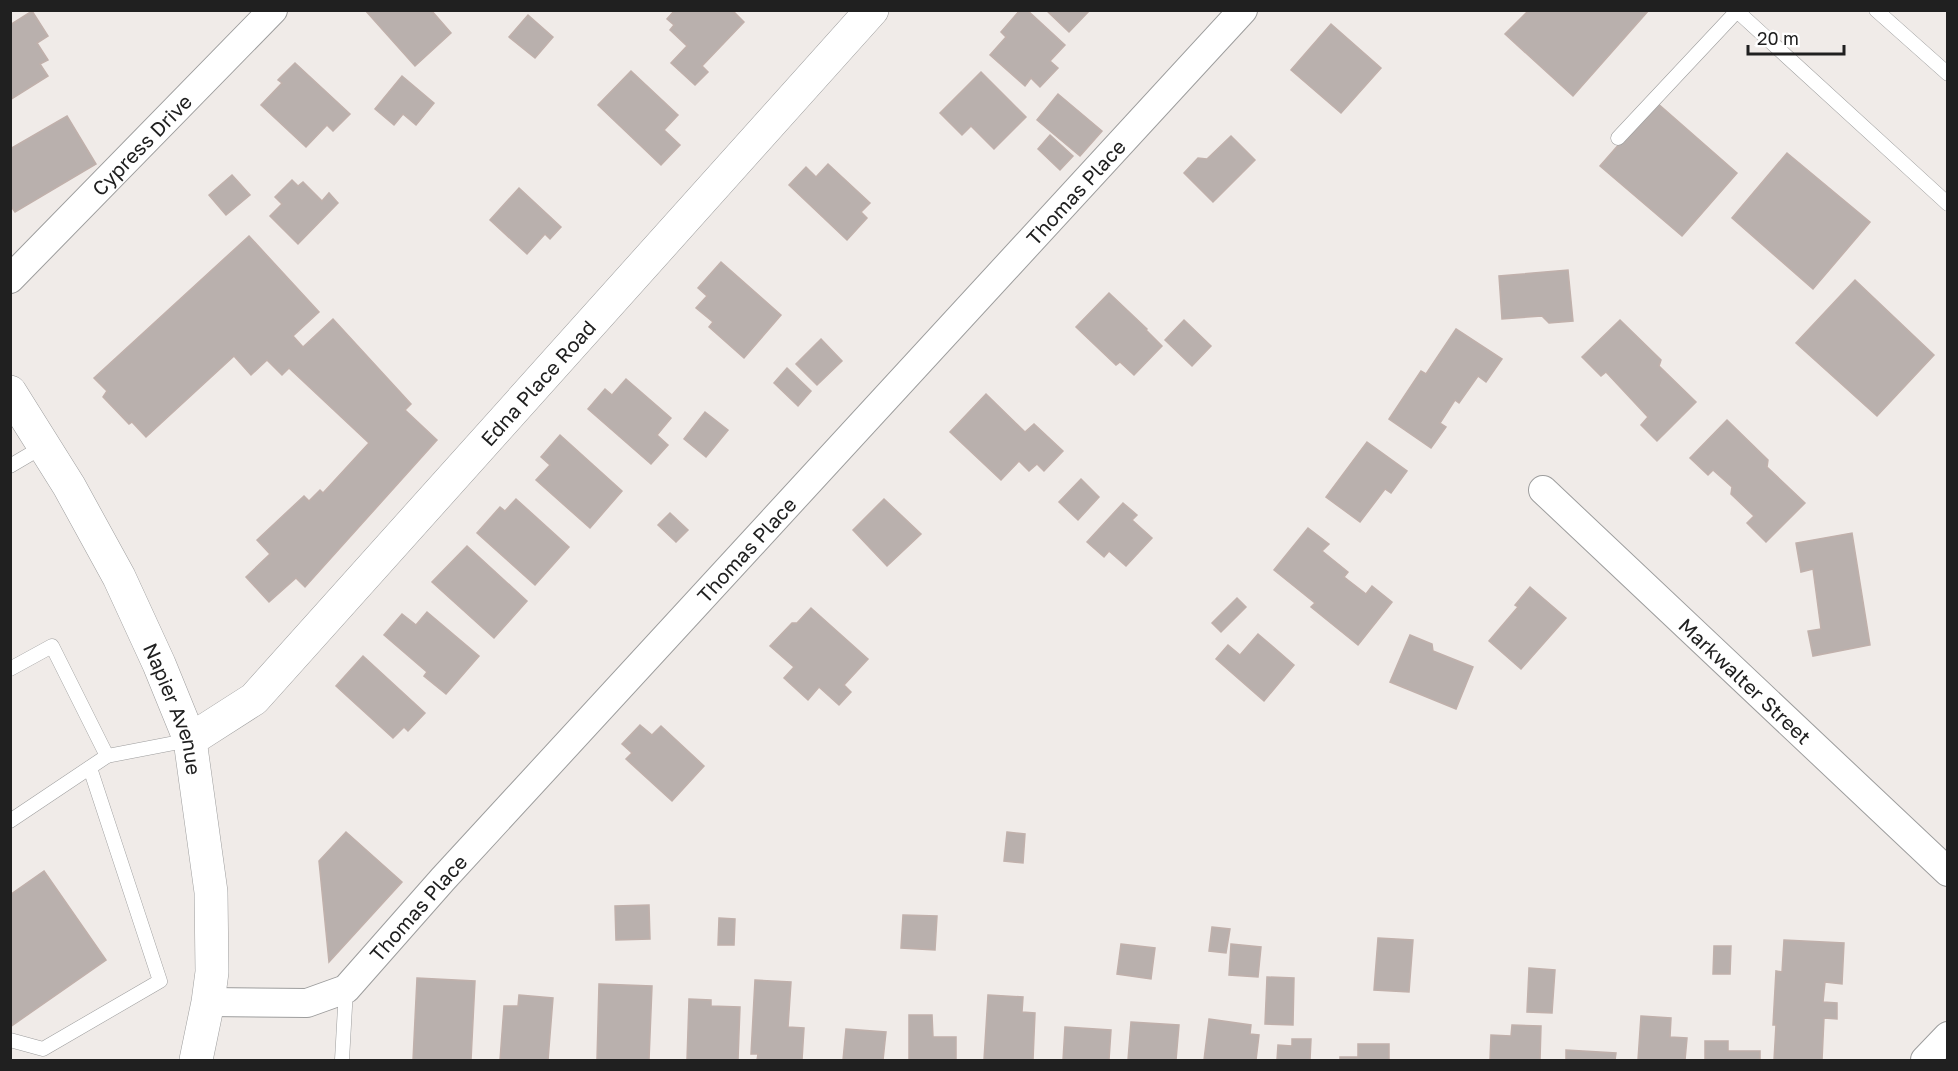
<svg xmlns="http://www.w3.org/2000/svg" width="1958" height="1071" viewBox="0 0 1958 1071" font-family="'Golos Text',sans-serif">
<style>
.building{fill:#b9b0ad;stroke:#c0b0ab;stroke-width:1.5}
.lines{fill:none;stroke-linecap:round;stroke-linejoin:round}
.service-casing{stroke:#9d9d9d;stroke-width:15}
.minor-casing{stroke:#9d9d9d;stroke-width:30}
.tertiary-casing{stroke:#9d9d9d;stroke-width:34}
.service{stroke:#fff;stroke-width:14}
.minor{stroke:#fff;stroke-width:28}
.tertiary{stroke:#fff;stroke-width:33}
.labels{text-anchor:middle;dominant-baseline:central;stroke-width:5;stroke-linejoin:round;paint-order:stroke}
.street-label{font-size:20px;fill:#202020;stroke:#fff}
</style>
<rect width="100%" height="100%" fill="#f0ebe8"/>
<g class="building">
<polygon points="365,10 431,10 451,33 415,66"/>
<polygon points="675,10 732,10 744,22 702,66 708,72 695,85 671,63 687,46 670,30 674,25 667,19"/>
<polygon points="1020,10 1027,10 1065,45 1050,61 1058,68 1040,87 1031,78 1025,86 990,55 1006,37 1001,32"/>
<polygon points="1046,10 1090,10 1069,32"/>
<polygon points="1529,10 1649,10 1573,96 1505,34"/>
<polygon points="32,11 48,36 37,43 48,60 40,64 48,76 10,100 10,25"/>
<polygon points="528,15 553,37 535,58 509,37"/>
<polygon points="1331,24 1381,68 1341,113 1291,70"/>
<polygon points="295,63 350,114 333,131 327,125 306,147 261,105 282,83 278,80"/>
<polygon points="631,71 678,115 664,130 680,145 661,165 598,105"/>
<polygon points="981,72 1026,117 994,149 971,126 962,135 940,113"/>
<polygon points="402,76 434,103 416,125 403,114 394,125 375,109"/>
<polygon points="1058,94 1102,131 1080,156 1037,120"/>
<polygon points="1656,102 1737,173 1682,236 1600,166"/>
<polygon points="67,116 96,164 15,212 10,205 10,149"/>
<polygon points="1050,135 1073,156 1060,170 1038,149"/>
<polygon points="1231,136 1255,160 1213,202 1184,173 1198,158 1207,159"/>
<polygon points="1787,153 1870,222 1813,289 1732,218"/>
<polygon points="828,164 870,203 861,212 867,218 847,240 789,185 806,167 816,177"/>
<polygon points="232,175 250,195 226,215 209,195"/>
<polygon points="292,180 298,186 303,182 322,201 329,193 338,203 298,244 270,216 282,204 275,197"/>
<polygon points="519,188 561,227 550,239 545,234 527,254 490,220"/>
<polygon points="249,236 319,312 293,336 303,347 333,319 411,404 405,410 437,440 305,587 296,578 269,602 246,577 270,554 257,540 304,496 309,501 320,490 323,493 369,443 289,368 282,375 267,360 251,375 234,356 146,437 132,422 129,424 103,397 107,391 94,378"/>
<polygon points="721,262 781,315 744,358 709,327 713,322 696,308 707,296 698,288"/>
<polygon points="1568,270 1573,321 1549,323 1542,316 1502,319 1499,276"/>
<polygon points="1855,280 1934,355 1877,416 1796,343"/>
<polygon points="1109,293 1147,329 1146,330 1162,346 1134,375 1120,362 1116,365 1076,327"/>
<polygon points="1184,320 1211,346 1192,366 1165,340"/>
<polygon points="1620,320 1661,360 1659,366 1696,402 1657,441 1641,425 1648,417 1606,372 1601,376 1582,357"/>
<polygon points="1456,329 1502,359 1486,382 1478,376 1459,403 1455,400 1440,423 1446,427 1431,448 1389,419 1421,371 1426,374"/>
<polygon points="821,339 842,361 817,385 796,364"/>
<polygon points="787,368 811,391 798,406 774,383"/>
<polygon points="626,379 671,418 657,435 668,445 651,464 588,409 605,389 612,395"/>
<polygon points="986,394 1025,432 1034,424 1063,451 1044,471 1037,464 1029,471 1019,461 1001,480 950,432"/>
<polygon points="705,412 728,430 706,457 684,439"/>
<polygon points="1727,420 1768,460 1767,467 1805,503 1766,542 1747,523 1754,516 1731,494 1732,487 1713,470 1708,475 1690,458"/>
<polygon points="560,435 622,491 590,528 536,480 550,465 541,457"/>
<polygon points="1367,442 1407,471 1391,493 1385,489 1360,522 1326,497"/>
<polygon points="1081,479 1099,497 1078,520 1059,502"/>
<polygon points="516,499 569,547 535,585 477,533 500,507 505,511"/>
<polygon points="884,499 921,534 887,566 853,530"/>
<polygon points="1123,503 1137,515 1132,520 1152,538 1126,566 1109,551 1104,557 1087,542"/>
<polygon points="670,513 688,530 676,542 658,525"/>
<polygon points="1308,528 1329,544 1322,551 1348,572 1344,577 1366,594 1372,586 1392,602 1358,645 1311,607 1315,603 1274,570"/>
<polygon points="1852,533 1870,645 1813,656 1808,631 1821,629 1813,569 1801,572 1796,543"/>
<polygon points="467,546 527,601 494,638 432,582"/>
<polygon points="1530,587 1566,618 1521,669 1489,641 1518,607 1515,605"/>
<polygon points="1237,598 1246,607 1221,632 1212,623"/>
<polygon points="811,608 868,659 844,685 851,692 839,705 819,687 808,700 784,678 794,667 770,646 792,623 797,623"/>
<polygon points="427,612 479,656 446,694 424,676 427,672 384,635 402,614 416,625"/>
<polygon points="1258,634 1294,665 1264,701 1216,659 1228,645 1240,655"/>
<polygon points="1410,635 1432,644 1433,651 1473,667 1456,709 1390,682"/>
<polygon points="363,656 425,713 408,731 404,727 393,738 336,686"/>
<polygon points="640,725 652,735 661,726 704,766 672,801 626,759 632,753 622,744"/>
<polygon points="346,832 402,882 329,962 319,861"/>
<polygon points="1007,832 1025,834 1023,863 1004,861"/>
<polygon points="44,871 106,960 10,1027 10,895"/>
<polygon points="649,905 650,939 616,940 615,906"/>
<polygon points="903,915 937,916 935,950 901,948"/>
<polygon points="719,918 735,919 734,945 718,945"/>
<polygon points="1212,927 1230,929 1226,953 1209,951"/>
<polygon points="1378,938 1413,940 1409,992 1374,990"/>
<polygon points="1784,940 1844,943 1842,984 1825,982 1823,1002 1837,1003 1837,1019 1824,1018 1822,1060 1774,1060 1776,1025 1773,1025 1776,971 1782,972"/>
<polygon points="1121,944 1155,948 1151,979 1117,974"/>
<polygon points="1231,944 1261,947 1258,977 1229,975"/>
<polygon points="1714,946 1731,946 1730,974 1713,974"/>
<polygon points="1529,968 1555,970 1552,1013 1527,1012"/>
<polygon points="1267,977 1294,978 1293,1025 1265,1024"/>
<polygon points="417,978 475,981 471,1060 413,1060"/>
<polygon points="755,980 791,982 788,1027 804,1028 802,1060 757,1060 758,1054 751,1054"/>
<polygon points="599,984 652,986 649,1060 597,1060"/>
<polygon points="519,995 553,998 548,1060 500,1060 504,1006 518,1006"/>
<polygon points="988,995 1023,997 1022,1012 1035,1013 1033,1060 984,1060"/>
<polygon points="689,999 711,1000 711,1006 740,1007 738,1060 687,1060"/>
<polygon points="909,1015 932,1015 933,1037 956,1037 956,1060 909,1060"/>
<polygon points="1641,1016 1671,1018 1670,1037 1687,1038 1685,1060 1638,1060"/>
<polygon points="1209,1019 1251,1025 1250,1034 1259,1035 1256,1060 1204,1060"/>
<polygon points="1131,1022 1179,1025 1176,1060 1128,1060"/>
<polygon points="1512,1025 1541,1026 1540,1060 1490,1060 1491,1035 1511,1036"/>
<polygon points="1065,1027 1111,1030 1109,1060 1063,1060"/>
<polygon points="846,1029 886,1032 883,1060 843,1060"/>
<polygon points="1292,1039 1311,1039 1310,1060 1277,1060 1278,1045 1292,1046"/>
<polygon points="1705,1041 1728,1041 1728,1051 1760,1051 1760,1060 1705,1060"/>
<polygon points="1358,1044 1389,1044 1389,1060 1340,1060 1340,1057 1358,1057"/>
<polygon points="1566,1050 1616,1053 1615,1060 1566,1060"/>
</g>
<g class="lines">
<defs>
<g id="service">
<polyline points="1876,10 1948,74"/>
<polyline points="1618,138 1737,11 1948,204"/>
<polyline points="10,466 44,446"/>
<polyline points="10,669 52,646 107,756 10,821"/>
<polyline points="107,756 190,740"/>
<polyline points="10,1040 43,1049 160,981 90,768"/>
<polyline points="342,1060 346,989"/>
</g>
<g id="minor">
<path id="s1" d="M10,279L273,10"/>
<path id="s2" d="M1543,490L1948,872"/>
<path id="s3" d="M208,1002L307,1003L346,989L443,879L1243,10"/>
<polyline points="1925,1060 1948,1036"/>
</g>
<g id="tertiary">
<path id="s4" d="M10,392L69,486L119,577L159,664L190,740L211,892L212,972L208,1002L196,1060"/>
<path id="s5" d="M190,740L254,699L872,10"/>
</g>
</defs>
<use href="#service" class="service-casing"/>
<use href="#minor" class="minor-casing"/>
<use href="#tertiary" class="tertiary-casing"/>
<use href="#service" class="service"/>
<use href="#minor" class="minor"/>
<use href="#tertiary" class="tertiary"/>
</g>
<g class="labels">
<g class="street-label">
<text stroke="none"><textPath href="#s1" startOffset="188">Cypress Drive</textPath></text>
<text stroke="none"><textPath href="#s3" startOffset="1221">Thomas Place</textPath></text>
<text stroke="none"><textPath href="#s5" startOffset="501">Edna Place Road</textPath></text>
<text stroke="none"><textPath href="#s3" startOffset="735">Thomas Place</textPath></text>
<text stroke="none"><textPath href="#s2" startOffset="278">Markwalter Street</textPath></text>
<text stroke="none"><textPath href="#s4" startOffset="358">Napier Avenue</textPath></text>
<text stroke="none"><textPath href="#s3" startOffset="249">Thomas Place</textPath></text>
</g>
</g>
<rect width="1958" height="1071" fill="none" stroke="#202020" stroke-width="24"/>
<path d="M1748 45v9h96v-9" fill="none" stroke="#202020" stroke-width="3"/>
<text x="1757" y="45" font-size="18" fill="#202020" stroke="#ffffff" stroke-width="4.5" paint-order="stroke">20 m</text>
</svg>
